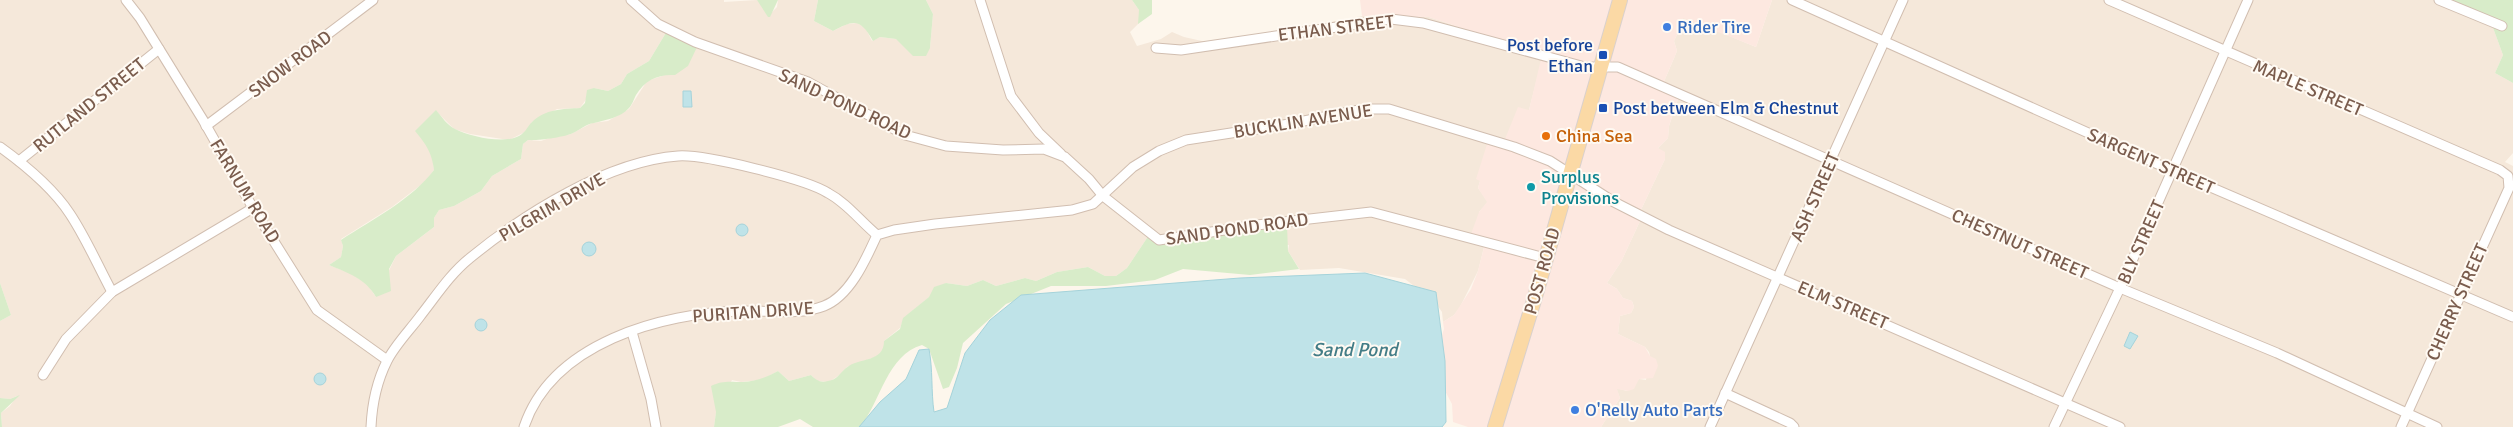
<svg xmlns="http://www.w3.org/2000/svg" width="2513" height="427" viewBox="0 0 2513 427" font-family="Signika,sans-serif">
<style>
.residential{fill:#f5e8da;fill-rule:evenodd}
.commercial{fill:#fde8e0}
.green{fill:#d8ecc9}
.water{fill:#bfe3e8;stroke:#a5d3da}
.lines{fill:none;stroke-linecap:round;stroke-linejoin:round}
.minor-casing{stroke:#d1beb0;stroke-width:11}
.primary-casing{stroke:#dad1cd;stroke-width:16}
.minor{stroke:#fff;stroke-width:9}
.primary{stroke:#fbd9a5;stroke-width:14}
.shop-dot{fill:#3f7fe0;stroke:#fffaf3;stroke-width:2}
.transit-dot{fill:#1a4fb4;stroke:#fffaf3;stroke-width:2}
.food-dot{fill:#e8710a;stroke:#fffaf3;stroke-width:2}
.culture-dot{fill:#0f9aa8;stroke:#fffaf3;stroke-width:2}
.labels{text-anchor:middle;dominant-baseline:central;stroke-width:4;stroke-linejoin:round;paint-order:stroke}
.shop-label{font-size:18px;fill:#366cbe;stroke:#fffaf3;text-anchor:start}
.street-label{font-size:18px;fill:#7a5c4d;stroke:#fffaf3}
.transit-label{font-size:18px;fill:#164399;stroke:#fffaf3;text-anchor:end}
.food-label{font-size:18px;fill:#c56008;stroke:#fffaf3;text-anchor:start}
.culture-label{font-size:18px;fill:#0d838f;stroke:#fffaf3;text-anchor:start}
.water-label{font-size:19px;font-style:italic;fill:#437c86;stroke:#fffaf3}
</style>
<rect width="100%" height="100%" fill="#fdf6ec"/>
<g class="residential">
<path d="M0,0H724V2L757,0L772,12L777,7L778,0H818L814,21L833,31L847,24L857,23L865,27L872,41L880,37L896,39L930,48L933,14L926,0H1132L1139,10V23L1130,32L1137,46L1161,39L1172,32L1184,37L1211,43L1221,49L1295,39L1304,27L1362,16L1429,17L1543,55L1529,110L1503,144L1480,181L1478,188L1488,202L1479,212L1484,247L1478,271L1460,307L1454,315L1443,322L1442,312L1435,302L1405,279L1339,268L1300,270L1288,251L1289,245L1159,241L1149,235L1127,268L1116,276H1105L1088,267L1057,272L1036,281L1025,278L996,286L983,280L967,286L946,283L904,318L900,328L884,341V349L878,356L847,367L841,374L829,382L817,381L811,375L789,381L778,371L761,380L741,382L732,380L716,412L714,427H2L1,413L10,406L17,396L10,399L0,398V321L11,315L0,283ZM667,31L675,75H665L647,81L629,109L608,121L592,123L571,134L555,136L541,141L528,140L523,144L521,159L492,176L481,191L454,206L439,210L434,218V227L396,256L376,297L367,284L352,274L329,265L341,257L343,246L341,239L392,207L426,181L434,170L433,157L428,147L416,131L436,111L454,129L470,134L509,140L527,131L532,122L557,109L580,108L594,88L608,91L621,84L627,74L649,61Z"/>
<polygon points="1772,0 2435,0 2492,25 2503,55 2495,73 2513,83 2513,153 2505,162 2513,166 2513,427 1601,427 1620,398 1616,388 1627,391 1639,379 1646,380 1650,356 1649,352 1645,347 1618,334 1620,316 1631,313 1634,307 1632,301 1623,298 1617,289 1607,283 1621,262 1641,219 1639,214 1665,159 1658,148 1668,138 1669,126 1680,93 1663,84 1677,51 1674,41 1683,22 1683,17 1756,47"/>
</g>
<polygon class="commercial" points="1360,0 1772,0 1756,47 1683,18 1683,22 1674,41 1677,51 1663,84 1680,92 1669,126 1668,138 1658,148 1665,152 1665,159 1639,214 1641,219 1621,262 1607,283 1617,289 1623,298 1632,301 1634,307 1631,313 1620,316 1618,334 1645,347 1650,356 1656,359 1658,366 1653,378 1639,379 1634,389 1628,391 1617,389 1620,398 1601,427 1468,427 1453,422 1452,404 1443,387 1439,344 1444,329 1443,322 1454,315 1471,289 1478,271 1484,247 1483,243 1470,237 1479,212 1487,202 1478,188 1480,181 1476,179 1488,141 1503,144 1518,107 1529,110 1542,55 1429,17 1362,16"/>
<g class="green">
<polygon points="757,0 778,0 770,17 768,17"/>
<path d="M818,0H926L933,14L930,48L926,56H913L896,39L880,37L873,41C860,18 854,20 833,31L814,21Z"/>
<polygon points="1132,0 1152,0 1152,14 1138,24 1139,10"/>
<polygon points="2435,0 2513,0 2513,83 2495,73 2503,55 2492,25"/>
<path d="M667,31L698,45L688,66L675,75C658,74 645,80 636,95C634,99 632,105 629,108C620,118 605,120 594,123C586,124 580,130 573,133C565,137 537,141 528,140L523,144L521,159L492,176L481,191L454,206L439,210L434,218V227L396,256L389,269L391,291L376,297C365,278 348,273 329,265L341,257L343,246L341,240C373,219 411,200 434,170C432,153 426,144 415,131L436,110C441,116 448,126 455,129C471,137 504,144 519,136C526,132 527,127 532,122C545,109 563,109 580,108L585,103L587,90L594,88L608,91L621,84L627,74L649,61Z"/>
<path d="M1287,225L1288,251L1299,269L1250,275L1183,269L1155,280L1106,286H1051L1006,304L963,343L957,368L949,387L943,389L929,349L922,345C887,355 881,401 860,427H813L800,419L778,427H714L716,412L711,386C723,380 731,382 743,382C756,381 767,377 778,371L789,381L811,375C816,380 820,383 828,381C837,380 840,373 846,368C859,357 884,363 884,341L900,329L903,318L929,297L934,287L946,283L967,286L983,280L996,286L1025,278L1036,281L1057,272L1088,267L1105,276H1116L1127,268L1149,235L1159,241Z"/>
<polygon points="0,283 11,315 0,321"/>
<polygon points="20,395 1,413 2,427 0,427 0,398 10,399"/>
</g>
<g class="water">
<polygon points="683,91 691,91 692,107 683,107"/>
<circle cx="742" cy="230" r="6"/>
<circle cx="589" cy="249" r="7"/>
<path d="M1365,273L1436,292L1445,361L1446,422L1442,427H859L880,402L906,379L919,350L929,349C933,370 931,391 934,412L947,408L965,353L990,320L1021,295L1240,278Z"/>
<circle cx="481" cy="325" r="6"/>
<polygon points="2130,332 2138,336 2130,349 2124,346"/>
<circle cx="320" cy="379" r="6"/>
</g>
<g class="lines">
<defs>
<g id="minor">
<polyline points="126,0 140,18 203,120 253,208 317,310 387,360"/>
<polyline points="631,0 658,24 695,42 808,82 905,135 946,146 1003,150 1044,149 1065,157 1089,179 1103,196 1159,240 1257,225 1371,212 1545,258"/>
<polyline points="980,0 1011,96 1039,133 1061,154"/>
<polyline points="1792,0 2173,171 2513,317"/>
<polyline points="2109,0 2500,170 2508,176 2509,188 2401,427"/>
<polyline points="2439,0 2502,26"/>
<polyline points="1156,48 1181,50 1391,19 1423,23 1585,67 1618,67 2120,288 2277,353 2437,427"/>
<polyline points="206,126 373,0"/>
<path d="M0,147C25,165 53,188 70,214C86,238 98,266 112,292"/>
<polyline points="19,161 159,49"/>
<polyline points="632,332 651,399 656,427"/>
<polyline points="43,375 66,339 112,292 253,208"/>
<polyline points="1725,393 1790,423 1794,427"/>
<path d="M371,427C372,405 377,381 387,361C395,345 410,330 421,315C436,296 450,274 470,258C524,214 608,161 678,156C704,154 806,179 828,193C847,203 860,221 877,235"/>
<path d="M524,427C552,343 661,313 741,311C768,310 798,316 824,306C850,296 866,259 877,235L894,230L935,224L1072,210L1093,204L1133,167L1159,151L1186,140L1289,124L1364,109H1389L1514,147L1550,161L1614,202L1669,230L2120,427"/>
<polyline points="1710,427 1903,0"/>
<polyline points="2054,427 2120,288 2248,0"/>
</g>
<polyline id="primary" points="1495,427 1535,297 1620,0"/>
</defs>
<use href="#minor" class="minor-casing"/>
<use href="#primary" class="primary-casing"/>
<use href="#minor" class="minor"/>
<use href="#primary" class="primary"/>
</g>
<g class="shop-dot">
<circle cx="1667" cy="27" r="5"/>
<circle cx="1575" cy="410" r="5"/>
</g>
<g class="transit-dot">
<rect x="1598" y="50" width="10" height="10" rx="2.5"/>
<rect x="1598" y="103" width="10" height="10" rx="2.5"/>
</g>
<circle class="food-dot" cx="1546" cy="136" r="5"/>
<circle class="culture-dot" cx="1531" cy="187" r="5"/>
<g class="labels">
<g class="shop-label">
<text x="1677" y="27">Rider Tire</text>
<text x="1585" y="410">O'Relly Auto Parts</text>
</g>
<g class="street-label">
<text transform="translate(1336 28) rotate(-7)">ETHAN STREET</text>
<text transform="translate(290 64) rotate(-37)">SNOW ROAD</text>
<text transform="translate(2308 88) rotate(23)">MAPLE STREET</text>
<text transform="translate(845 104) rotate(25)">SAND POND ROAD</text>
<text transform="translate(89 105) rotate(-39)">RUTLAND STREET</text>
<text transform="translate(1303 121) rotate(-9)">BUCKLIN AVENUE</text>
<text transform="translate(2151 161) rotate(24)">SARGENT STREET</text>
<text transform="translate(245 191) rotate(59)">FARNUM ROAD</text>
<text transform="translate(1815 197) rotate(-66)">ASH STREET</text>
<text transform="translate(552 207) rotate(-30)">PILGRIM DRIVE</text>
<text transform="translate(1237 229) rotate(-8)">SAND POND ROAD</text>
<text transform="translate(2141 242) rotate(-66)">BLY STREET</text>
<text transform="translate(2020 244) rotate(24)">CHESTNUT STREET</text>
<text transform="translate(1542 271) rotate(-74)">POST ROAD</text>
<text transform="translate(2457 302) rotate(-66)">CHERRY STREET</text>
<text transform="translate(1843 305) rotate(23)">ELM STREET</text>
<text transform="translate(753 312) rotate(-4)">PURITAN DRIVE</text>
</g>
<g class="transit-label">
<text x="1593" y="45">Post before<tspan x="1593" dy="21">Ethan</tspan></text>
<text x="1613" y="108" text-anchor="start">Post between Elm &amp; Chestnut</text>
</g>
<g class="food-label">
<text x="1556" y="136">China Sea</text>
</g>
<g class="culture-label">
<text x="1541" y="177">Surplus<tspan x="1541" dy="21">Provisions</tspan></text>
</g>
<g class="water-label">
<text x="1355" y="350">Sand Pond</text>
</g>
</g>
</svg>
